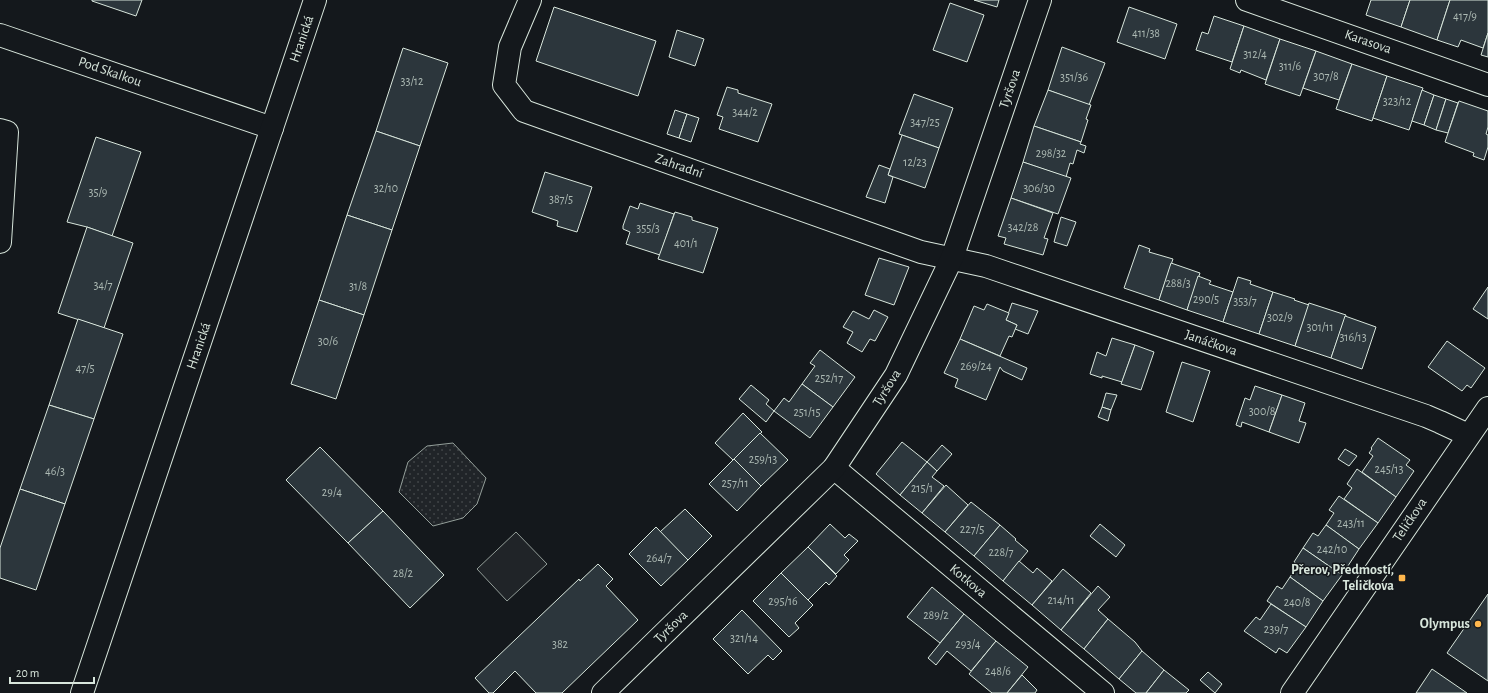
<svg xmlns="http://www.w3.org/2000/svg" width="1488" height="693" viewBox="0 0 1488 693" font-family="'Alegreya Sans',sans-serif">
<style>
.park{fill:url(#park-dots);stroke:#939e99}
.pitch{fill:#202428;stroke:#939e99}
.building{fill:#2c363c;stroke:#d8e6dc}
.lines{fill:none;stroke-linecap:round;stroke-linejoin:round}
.minor-casing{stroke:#d8e6dc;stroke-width:24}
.secondary-casing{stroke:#d8e6dc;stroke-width:24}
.minor{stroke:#14181c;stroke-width:22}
.secondary{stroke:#14181c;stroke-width:22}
.poi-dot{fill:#ffb74d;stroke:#14181c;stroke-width:1.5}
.labels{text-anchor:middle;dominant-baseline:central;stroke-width:3;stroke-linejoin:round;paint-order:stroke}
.number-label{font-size:12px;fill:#adbab4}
.street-label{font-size:14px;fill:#d8e6dc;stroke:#14181c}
.poi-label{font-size:14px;font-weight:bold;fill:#d8e6dc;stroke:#14181c;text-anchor:end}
</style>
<defs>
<pattern id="park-dots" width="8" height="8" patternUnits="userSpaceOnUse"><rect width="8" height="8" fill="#202428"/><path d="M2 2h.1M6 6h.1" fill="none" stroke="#404447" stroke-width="1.8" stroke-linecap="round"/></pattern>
</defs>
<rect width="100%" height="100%" fill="#14181c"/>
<polygon class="park" points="453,443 486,478 477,504 463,518 433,526 399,492 408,462 427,446"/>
<polygon class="pitch" points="516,532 547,564 507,601 477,569"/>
<g class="building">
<polygon points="92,0 142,0 136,16 92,1"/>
<polygon points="974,0 999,0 997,7"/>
<polygon points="1371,0 1410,0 1401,27 1366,15"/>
<polygon points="1410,0 1450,0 1437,40 1401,27"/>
<polygon points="1450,0 1488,0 1488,33 1483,48 1461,40 1458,47 1437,40"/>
<polygon points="950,3 984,15 967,62 933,50"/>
<polygon points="554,7 656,41 638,96 536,61"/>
<polygon points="1129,7 1177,24 1165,59 1117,42"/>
<polygon points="1214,16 1244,26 1232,62 1196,50 1202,32 1208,34"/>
<polygon points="1244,26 1280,39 1266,80 1241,70 1240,73 1230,69"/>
<polygon points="677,30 704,39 695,66 669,57"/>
<polygon points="1488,33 1488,57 1481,55"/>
<polygon points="1280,39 1316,51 1300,96 1265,84"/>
<polygon points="1062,47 1105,63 1089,105 1048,90"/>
<polygon points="403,48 448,63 420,146 376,131"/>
<polygon points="1316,51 1352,64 1339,100 1303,88"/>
<polygon points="1352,64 1387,76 1372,121 1336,109"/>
<polygon points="1387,76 1423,88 1409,130 1373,118"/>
<polygon points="727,87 738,90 738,93 772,104 758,142 719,129 723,117 717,115"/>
<polygon points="1048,90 1091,105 1086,119 1088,120 1081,142 1034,126"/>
<polygon points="1422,90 1434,95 1424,125 1412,121"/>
<polygon points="914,94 953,108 939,148 899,134"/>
<polygon points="1434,95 1446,99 1436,130 1424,125"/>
<polygon points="1446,99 1458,103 1448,133 1436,130"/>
<polygon points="1459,101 1488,111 1488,127 1486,134 1488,135 1488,147 1484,160 1473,156 1474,153 1445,142"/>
<polygon points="675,110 687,114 679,138 667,134"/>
<polygon points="687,114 699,118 691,142 679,138"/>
<polygon points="1034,126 1081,142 1080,144 1086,146 1084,153 1077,150 1073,164 1070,163 1066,177 1023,162"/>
<polygon points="376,131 420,146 392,230 347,215"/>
<polygon points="902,135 939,148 925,188 888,175"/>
<polygon points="96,137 141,152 112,236 87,227 67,222"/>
<polygon points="1023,162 1071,178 1058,214 1011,198"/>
<polygon points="879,165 890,169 888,175 893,177 885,203 866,197"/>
<polygon points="545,172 592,187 577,232 557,226 558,221 532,212"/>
<polygon points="1011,198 1053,213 1044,238 1048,239 1043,255 1004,244 1006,238 998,236"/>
<polygon points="640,203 674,214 660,255 626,244 630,232 623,229 623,226 630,206 638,209"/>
<polygon points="675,212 692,217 692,220 718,228 703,273 658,259"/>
<polygon points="347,215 392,230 364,315 319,300"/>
<polygon points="1061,217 1076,222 1067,246 1054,242"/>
<polygon points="87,227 133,243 104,328 58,313"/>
<polygon points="1139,245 1150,249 1149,252 1173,259 1159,300 1124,288"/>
<polygon points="879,258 909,267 894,305 865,295"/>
<polygon points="1171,263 1200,273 1187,310 1159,300"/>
<polygon points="1198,276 1211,281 1209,284 1233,292 1223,322 1187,310"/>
<polygon points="1238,277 1251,281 1250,284 1273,292 1259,334 1223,322"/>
<polygon points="1488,287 1488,319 1473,309"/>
<polygon points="1273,292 1295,299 1294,300 1309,305 1295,346 1259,334"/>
<polygon points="319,300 364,315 336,399 291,384"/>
<polygon points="1012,303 1038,311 1028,334 1015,329 1017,325 1006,320"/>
<polygon points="1309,303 1346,315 1331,358 1295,346"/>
<polygon points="987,304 1009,313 1006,320 1017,325 1012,337 1009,336 1000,356 960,339 974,306 984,310"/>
<polygon points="874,310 888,317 875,341 870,339 862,352 847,343 853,332 843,327 853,311 869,319"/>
<polygon points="1345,316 1376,327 1362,369 1331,358"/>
<polygon points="78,319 123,334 94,419 49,405"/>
<polygon points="1112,338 1135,345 1122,382 1102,376 1102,378 1090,374 1097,352 1106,356"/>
<polygon points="960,339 1027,368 1022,380 1003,371 1000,367 986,400 955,387 958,379 944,373"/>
<polygon points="1447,341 1485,368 1471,388 1467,385 1462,391 1428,367"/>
<polygon points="1135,345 1154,352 1141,390 1121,384"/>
<polygon points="820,350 855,377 833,407 802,384 815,366 810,363"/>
<polygon points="1182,362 1210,371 1193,422 1166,412"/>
<polygon points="802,384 833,407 810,438 774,411 784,398 789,402"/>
<polygon points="751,385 769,400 766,404 774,411 766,422 739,399"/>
<polygon points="1255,386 1282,395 1269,432 1242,422 1241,427 1236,425 1245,398 1250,400"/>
<polygon points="1106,393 1117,395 1111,410 1102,407"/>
<polygon points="1282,395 1305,403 1299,421 1306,423 1299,443 1269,432"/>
<polygon points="49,405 94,419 65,504 20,489"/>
<polygon points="1102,407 1111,410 1108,421 1098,417"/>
<polygon points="743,413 762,432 733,460 715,443"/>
<polygon points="760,433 788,460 761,486 734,459"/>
<polygon points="1378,438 1410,460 1406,465 1414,471 1396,497 1362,472 1373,456 1369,453 1372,449 1371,448"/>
<polygon points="902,442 927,462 900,495 876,474"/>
<polygon points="942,445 952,454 937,471 927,462"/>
<polygon points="320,447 383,511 348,543 286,480"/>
<polygon points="1345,449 1357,456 1349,466 1338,459"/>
<polygon points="734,459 761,486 737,511 709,484"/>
<polygon points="927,462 937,471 932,477 944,486 922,513 900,495"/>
<polygon points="1357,469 1396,497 1378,523 1344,499 1352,488 1347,484"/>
<polygon points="946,485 968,505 945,532 922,513"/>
<polygon points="20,489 65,504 36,590 0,578 0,548"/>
<polygon points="1339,496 1378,523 1359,549 1326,525 1334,513 1329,510"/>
<polygon points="971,502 1000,525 974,556 945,532"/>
<polygon points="685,509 712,536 688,560 660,532"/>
<polygon points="383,511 444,575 410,608 348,543"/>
<polygon points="830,524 845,538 849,534 858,541 844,555 849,560 836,574 808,547"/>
<polygon points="1100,524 1125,545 1116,557 1090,536"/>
<polygon points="1000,525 1016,539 1015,540 1028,551 1003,581 974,556"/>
<polygon points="1326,525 1359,549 1342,575 1303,548 1313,533 1318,536"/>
<polygon points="656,527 688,560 661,586 629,554"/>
<polygon points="808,547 837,576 829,585 826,582 808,600 781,573"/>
<polygon points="1303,548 1342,575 1323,601 1290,577 1298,565 1294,562"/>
<polygon points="1019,561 1033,573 1037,568 1052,581 1032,605 1003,581"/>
<polygon points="598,564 613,579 606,586 638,620 562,693 536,693 515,671 493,693 489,693 475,678 579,579 580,581"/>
<polygon points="1063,569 1091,593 1061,630 1032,605"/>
<polygon points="781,573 813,605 795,623 799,628 789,637 753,601"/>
<polygon points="1290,577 1323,601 1306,627 1267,601 1277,586 1282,589"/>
<polygon points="1098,586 1110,597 1098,610 1108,619 1084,649 1061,630"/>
<polygon points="932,587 964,614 940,643 907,617"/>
<polygon points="1488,594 1488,681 1447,653"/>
<polygon points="1271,604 1306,627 1287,653 1279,648 1276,653 1244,631 1256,617 1260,620"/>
<polygon points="742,610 782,651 773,660 768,655 748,674 713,639"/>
<polygon points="964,614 996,641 971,671 947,651 936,665 928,658"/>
<polygon points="1108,619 1135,642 1142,651 1119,679 1084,649"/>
<polygon points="996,641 1028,667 1007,693 992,693 969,674"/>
<polygon points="1142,651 1164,670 1146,693 1136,693 1119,679"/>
<polygon points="1432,669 1467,693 1416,693"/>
<polygon points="1164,670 1189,690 1186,693 1146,693"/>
<polygon points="1208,672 1222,684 1215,693 1200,680"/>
<polygon points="1022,675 1037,690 1035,693 1007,693"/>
</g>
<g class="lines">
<defs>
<g id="minor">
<polyline points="530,0 510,47 504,85 524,111 921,252 986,266 1426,416 1440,422 1468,435"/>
<polyline points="1247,0 1488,85"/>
<polyline points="0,35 272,128"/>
<polyline points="0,130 7,132 0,242"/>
<polyline points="834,468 1103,693"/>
<polyline points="603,693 834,468 896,375 952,258 1040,0"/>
<polyline points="1292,693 1488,408"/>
</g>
<polyline id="secondary" points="82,693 315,0"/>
</defs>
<use href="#minor" class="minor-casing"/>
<use href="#secondary" class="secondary-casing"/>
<use href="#minor" class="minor"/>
<use href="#secondary" class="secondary"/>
</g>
<g class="poi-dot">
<rect x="1398" y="574" width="8" height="8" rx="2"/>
<circle cx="1478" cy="624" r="4"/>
</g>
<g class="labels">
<g class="number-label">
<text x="1465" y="16">417/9</text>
<text x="1146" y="33">411/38</text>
<text x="1255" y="54">312/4</text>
<text x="1290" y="66">311/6</text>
<text x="1326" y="76">307/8</text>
<text x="1074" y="77">351/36</text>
<text x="412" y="81">33/12</text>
<text x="1397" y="101">323/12</text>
<text x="745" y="112">344/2</text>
<text x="925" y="122">347/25</text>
<text x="1051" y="153">298/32</text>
<text x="915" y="162">12/23</text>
<text x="386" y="188">32/10</text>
<text x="1039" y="188">306/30</text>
<text x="98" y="192">35/9</text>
<text x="561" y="199">387/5</text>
<text x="1023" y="227">342/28</text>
<text x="648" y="228">355/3</text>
<text x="686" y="243">401/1</text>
<text x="1178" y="283">288/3</text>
<text x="103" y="285">34/7</text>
<text x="358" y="286">31/8</text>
<text x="1206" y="299">290/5</text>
<text x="1245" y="301">353/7</text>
<text x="1280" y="317">302/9</text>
<text x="1320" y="327">301/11</text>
<text x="1353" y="337">316/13</text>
<text x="328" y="341">30/6</text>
<text x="976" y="366">269/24</text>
<text x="85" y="368">47/5</text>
<text x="829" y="378">252/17</text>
<text x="1262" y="411">300/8</text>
<text x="807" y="412">251/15</text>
<text x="763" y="459">259/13</text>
<text x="1389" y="469">245/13</text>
<text x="55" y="471">46/3</text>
<text x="735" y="483">257/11</text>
<text x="922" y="488">215/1</text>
<text x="332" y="492">29/4</text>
<text x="1351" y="523">243/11</text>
<text x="972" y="529">227/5</text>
<text x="1332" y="549">242/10</text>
<text x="1001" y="552">228/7</text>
<text x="659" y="558">264/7</text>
<text x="403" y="573">28/2</text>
<text x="1061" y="600">214/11</text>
<text x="783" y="601">295/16</text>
<text x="1297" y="602">240/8</text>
<text x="936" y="615">289/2</text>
<text x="1276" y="629">239/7</text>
<text x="744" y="638">321/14</text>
<text x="560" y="644">382</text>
<text x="968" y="644">293/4</text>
<text x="998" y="671">248/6</text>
</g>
<g class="street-label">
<text transform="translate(302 39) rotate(-71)">Hranická</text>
<text transform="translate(1368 42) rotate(19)">Karasova</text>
<text transform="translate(110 72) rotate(19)">Pod Skalkou</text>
<text transform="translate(1010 89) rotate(-71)">Tyršova</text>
<text transform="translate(679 166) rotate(19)">Zahradní</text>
<text transform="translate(1211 343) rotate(19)">Janáčkova</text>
<text transform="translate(199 346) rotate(-71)">Hranická</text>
<text transform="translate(887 388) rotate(-58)">Tyršova</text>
<text transform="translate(1410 520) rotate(-56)">Teličkova</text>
<text transform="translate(968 581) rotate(40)">Kotkova</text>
<text transform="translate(671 627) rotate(-44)">Tyršova</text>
</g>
<g class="poi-label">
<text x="1394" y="570">Přerov, Předmostí,<tspan x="1394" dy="16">Teličkova</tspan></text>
<text x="1470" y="624">Olympus</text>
</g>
</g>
<path d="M10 677v6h84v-6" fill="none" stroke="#d8e6dc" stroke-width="2"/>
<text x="16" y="677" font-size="12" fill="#d8e6dc" stroke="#14181c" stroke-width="3" paint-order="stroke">20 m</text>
</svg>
